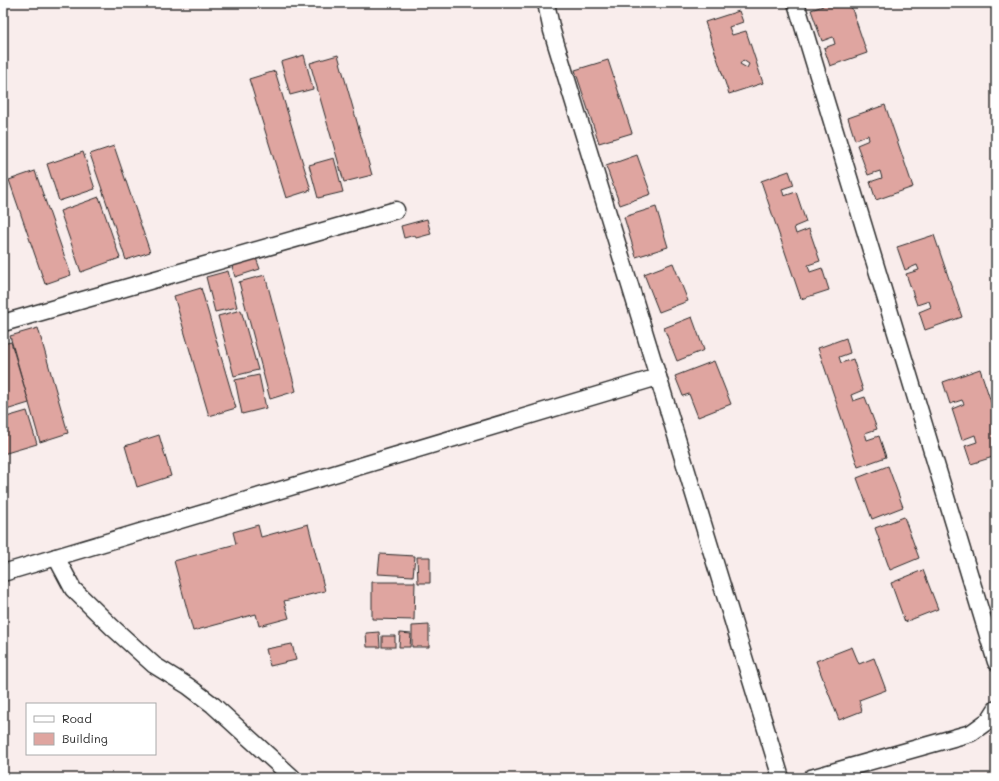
<svg xmlns="http://www.w3.org/2000/svg" width="999" height="781" viewBox="0 0 999 781" font-family="Mali,sans-serif">
<style>
.building{fill:#dfa5a0;stroke:#2b2b2b;fill-rule:evenodd}
.lines{fill:none;stroke-linecap:round;stroke-linejoin:round}
.street-casing{stroke:#2b2b2b;stroke-width:19}
.street{stroke:#fff;stroke-width:16}
</style>
<rect width="100%" height="100%" fill="#f9edec"/>
<filter id="ink" filterUnits="userSpaceOnUse"><feTurbulence type="fractalNoise" baseFrequency=".025" numOctaves="2"/><feDisplacementMap in="SourceGraphic" scale="8" xChannelSelector="R" yChannelSelector="G"/><feConvolveMatrix kernelMatrix="1 2 1 2 8 2 1 2 1" color-interpolation-filters="sRGB"/></filter>
<g filter="url(#ink)">
<g class="building">
<polygon points="822,3 850,3 867,53 830,66 824,48 835,44 833,37 822,41 811,10 823,6"/>
<path d="M739,11L743,22L729,27L732,35L746,31L763,83L729,94L705,22ZM743,60L749,64L747,68L740,64Z"/>
<polygon points="304,55 313,89 290,95 281,62"/>
<polygon points="338,55 372,175 344,182 310,63"/>
<polygon points="608,60 632,133 599,143 575,70"/>
<polygon points="275,71 311,190 286,198 249,79"/>
<polygon points="885,105 913,187 876,200 870,182 882,178 880,171 868,175 857,145 869,140 868,135 855,140 848,118"/>
<polygon points="114,146 150,252 126,260 90,154"/>
<polygon points="83,152 95,189 59,201 47,164"/>
<polygon points="637,155 651,194 620,205 606,166"/>
<polygon points="334,158 343,192 318,198 309,165"/>
<polygon points="35,171 71,275 45,284 9,180"/>
<polygon points="789,171 794,185 782,189 784,196 796,192 806,222 794,227 796,234 809,229 820,261 808,265 810,272 822,268 829,290 801,299 761,181"/>
<polygon points="99,197 120,258 81,272 60,211"/>
<polygon points="656,207 668,247 636,257 624,217"/>
<polygon points="427,219 431,234 416,238 415,235 404,238 401,226"/>
<polygon points="934,235 962,317 925,330 919,312 931,307 929,301 917,305 906,274 919,270 917,265 905,270 897,247"/>
<polygon points="256,258 260,269 235,277 232,266"/>
<polygon points="673,263 688,301 659,312 644,274"/>
<polygon points="228,271 237,307 215,312 206,277"/>
<polygon points="265,275 296,391 270,399 239,282"/>
<polygon points="201,288 236,408 209,416 174,296"/>
<polygon points="241,310 258,370 234,376 218,316"/>
<polygon points="692,317 704,350 677,361 664,328"/>
<polygon points="38,328 68,433 40,442 10,336"/>
<polygon points="846,338 850,353 839,357 841,363 853,359 863,390 851,395 853,401 865,397 877,429 865,433 867,440 879,436 886,457 858,467 818,348"/>
<polygon points="11,342 29,403 3,411 3,344"/>
<polygon points="714,361 731,404 698,417 689,394 683,396 675,376"/>
<polygon points="980,369 996,417 996,456 971,464 965,446 977,442 975,435 962,440 952,409 964,404 962,400 950,404 943,382"/>
<polygon points="259,375 266,408 242,414 235,380"/>
<polygon points="27,411 37,444 3,454 3,418"/>
<polygon points="159,435 171,476 137,487 125,446"/>
<polygon points="888,466 903,507 872,519 857,478"/>
<polygon points="904,517 919,558 890,570 875,528"/>
<polygon points="308,524 325,591 284,601 289,618 259,626 256,614 193,631 174,561 236,544 233,532 258,525 261,537"/>
<polygon points="380,554 415,556 413,576 378,574"/>
<polygon points="417,557 430,557 430,583 418,583"/>
<polygon points="923,570 938,609 905,622 891,583"/>
<polygon points="372,582 415,582 414,620 372,619"/>
<polygon points="429,625 429,647 412,647 412,626"/>
<polygon points="379,632 380,647 367,647 366,633"/>
<polygon points="400,633 411,634 410,647 399,647"/>
<rect x="382" y="636" width="13" height="11"/>
<polygon points="292,644 296,660 270,666 266,649"/>
<polygon points="852,647 859,664 874,658 886,690 859,700 862,711 839,720 816,661"/>
</g>
<g class="lines">
<defs>
<g id="street">
<polyline points="546,3 552,31 781,778"/>
<polyline points="796,3 996,662"/>
<polyline points="3,323 396,210"/>
<polyline points="56,557 73,589 112,627 154,665 188,686 213,705 293,778"/>
<polyline points="3,573 658,377"/>
<polyline points="811,778 971,733 989,720 996,709"/>
</g>
</defs>
<use href="#street" class="street-casing"/>
<use href="#street" class="street"/>
</g>
</g>
<rect width="999" height="781" fill="none" stroke="#fff" stroke-width="16"/>
<rect x="8" y="8" width="983" height="765" fill="none" stroke="#2b2b2b" stroke-width="1.5" filter="url(#ink)"/>
<rect x="26" y="703" width="130" height="52" fill="#ffffff" stroke="#aaaaaa"/>
<rect x="34" y="716" width="20" height="6" fill="#ffffff" stroke="#aaaaaa"/>
<text x="62" y="723" font-size="12" fill="#2b2b2b">Road</text>
<rect x="34" y="733" width="20" height="12" fill="#dfa5a0" stroke="#aaaaaa"/>
<text x="62" y="743" font-size="12" fill="#2b2b2b">Building</text>
</svg>
